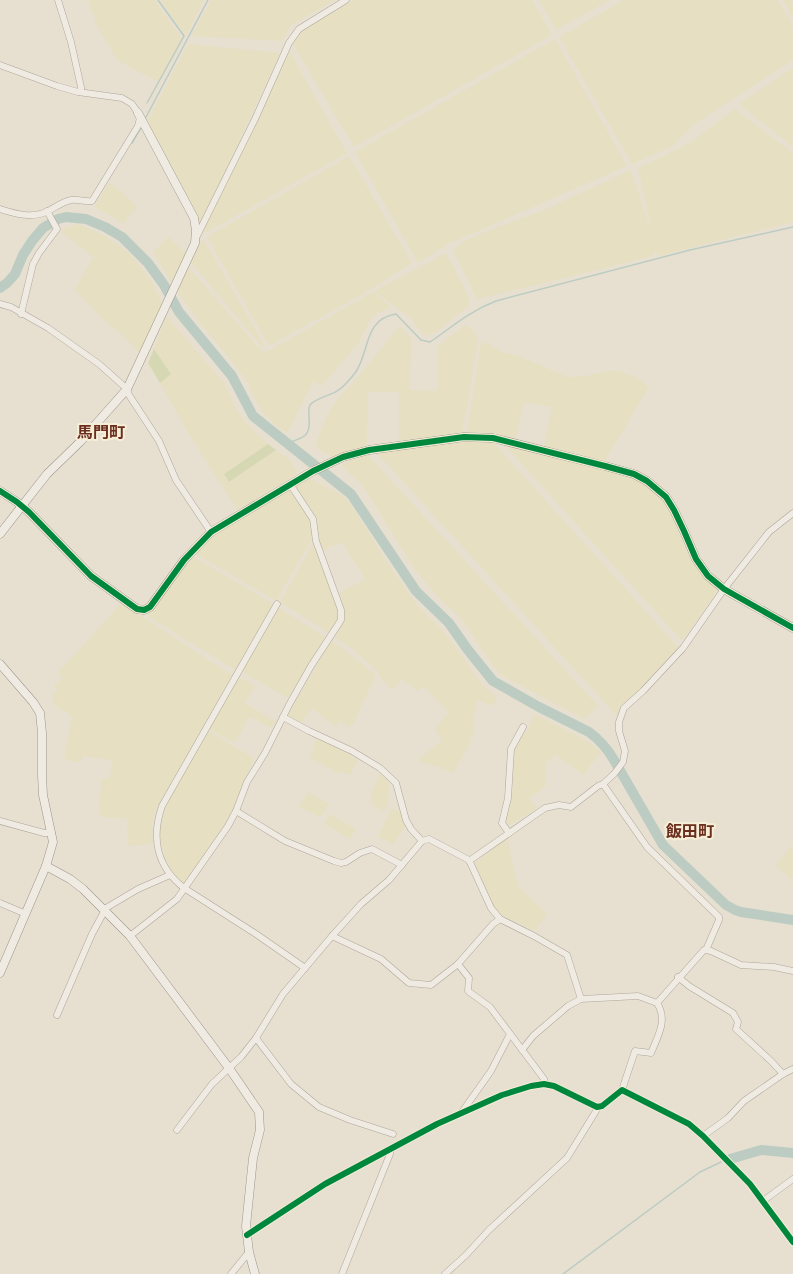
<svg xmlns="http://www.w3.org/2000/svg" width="793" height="1274" viewBox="0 0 793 1274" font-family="'Crimson Pro','Noto Sans JP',serif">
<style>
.farmland{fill:#e6dfc2}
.green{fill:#d6d7b3}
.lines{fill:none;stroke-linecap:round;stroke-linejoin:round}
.stream{stroke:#bcccc2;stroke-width:1.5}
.river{stroke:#bcccc2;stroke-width:10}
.street-casing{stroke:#ada599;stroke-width:7}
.secondary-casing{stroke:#9c958a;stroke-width:9}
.street{stroke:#efebe3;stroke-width:6}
.secondary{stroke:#efebe3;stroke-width:8}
.cycleway-casing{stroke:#f7eed8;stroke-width:8}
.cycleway{stroke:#00873e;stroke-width:6}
.labels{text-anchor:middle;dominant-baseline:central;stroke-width:4;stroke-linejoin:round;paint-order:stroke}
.quarter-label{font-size:16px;font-weight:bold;fill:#6b2e1e;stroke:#f7eed8}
</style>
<rect width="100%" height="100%" fill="#e7e0d1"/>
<g class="farmland">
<polygon points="87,0 154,0 181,37 182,39 158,82 117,60 100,31"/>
<polygon points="160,0 204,0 186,36"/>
<polygon points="211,0 335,0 291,25 282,41 192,36"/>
<polygon points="354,0 532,0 552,35 354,147 293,44 301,30"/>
<polygon points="539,0 610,0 556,30"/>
<polygon points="624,0 778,0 793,26 793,60 694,124 672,146 632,164 559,37"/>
<polygon points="783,0 793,0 793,18"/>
<polygon points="555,39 627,166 448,244 418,263 355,152"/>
<polygon points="188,44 280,53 202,222 199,221 147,121"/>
<polygon points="289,51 347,153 207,232 205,232 204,229"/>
<polygon points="793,68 793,147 739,104"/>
<polygon points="735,109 793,153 793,222 658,256 655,251 653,256 477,299 453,250 461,243 480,234 542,211 631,170 653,237 638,168 690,143"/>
<polygon points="349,156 412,263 370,290 269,346 207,237"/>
<polygon points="109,183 115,186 137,207 123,224 115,218 94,207"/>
<polygon points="78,224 105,236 130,254 152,282 162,304 140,354 123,335 107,323 75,290 93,257 62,232 63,229"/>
<polygon points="168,237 186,254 171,282 153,252"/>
<polygon points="204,240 266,348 261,346 190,261 200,242"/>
<polygon points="446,253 470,299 468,300 469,305 436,332 426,336 421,333 411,318 374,291"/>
<polygon points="188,267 259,348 263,351 268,351 373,292 391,307 377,313 371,319 358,344 322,386 313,381 288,432 286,433 271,421 262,411 252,394 248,383 231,360 200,323 177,291"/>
<polygon points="167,317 224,383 238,412 245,422 259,436 268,444 224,474 229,482 276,450 290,460 297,471 296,475 238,510 191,438 160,383 171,374 154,349 165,318"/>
<polygon points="465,325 470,327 475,332 478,341 462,435 399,441 399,392 368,392 367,447 333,457 316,448 317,440 323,424 333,405 373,359 398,327 400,326 411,339 410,390 438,391 438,346"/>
<polygon points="484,342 503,352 521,357 568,377 585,376 607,371 620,371 637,378 649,387 604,462 544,446 552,407 524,402 516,439 498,435 469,435 467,433 481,343"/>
<polygon points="465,441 492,441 679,648 641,689 621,706 618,717 377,453"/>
<polygon points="517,447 632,477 645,483 664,500 673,515 692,562 703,576 718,590 682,641 507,448"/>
<polygon points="368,455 598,706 584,719 503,676 493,666 460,617 438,597 415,570 363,486 342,466 343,463"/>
<polygon points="309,478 342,495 354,509 383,556 416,604 444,632 484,687 497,697 493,706 477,700 474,718 473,720 474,730 468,748 453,773 434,765 420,762 418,759 442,741 435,728 449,712 424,687 417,691 402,678 393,690 381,679 378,672 353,649 335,638 344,620 344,612 339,593 365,579 342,542 324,550 316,541 316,517 294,485"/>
<polygon points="288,489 310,519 313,537 276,601 194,553 213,534"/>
<polygon points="315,542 340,610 339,620 329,633 280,602 311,547"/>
<polygon points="190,555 274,604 235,670 149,617 147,614"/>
<polygon points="121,603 232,675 155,811 152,823 153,844 128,846 127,819 101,817 99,806 102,779 110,777 112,760 83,756 79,763 64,759 72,716 51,703 54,700 52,696 58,690 54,685 62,679 58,671 73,657"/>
<polygon points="279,608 327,638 288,698 242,672"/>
<polygon points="331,640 374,673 375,677 353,724 349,727 341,721 335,726 312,708 301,723 288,715"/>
<polygon points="237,676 255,686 245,703 276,722 271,728 249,717 234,743 207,728"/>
<polygon points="534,714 577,736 590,743 601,752 583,775 555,754 546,763 545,787 529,798 537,808 508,826 506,820 513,787 514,747 529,727"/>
<polygon points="208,731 254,758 234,807 224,825 184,883 179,880 171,870 164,856 160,838 160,827 164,808"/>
<polygon points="316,738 340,748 358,760 350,775 342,771 340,774 310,758"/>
<polygon points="381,772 388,779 389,783 388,804 384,811 371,805 371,792"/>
<polygon points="309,792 329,804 320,817 298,806"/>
<polygon points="391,808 400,812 405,826 393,844 378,837"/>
<polygon points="329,814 356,829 350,839 324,824"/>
<polygon points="507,838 518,886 547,914 535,931 503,916 492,906 475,863"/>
<polygon points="793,845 793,881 775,865"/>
</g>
<g class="green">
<polygon points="154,349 171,374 160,383 148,363"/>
<polygon points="268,444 276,450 229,482 224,474"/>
</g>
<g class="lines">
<g class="stream">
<polyline points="147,103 184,36 158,0"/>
<polyline points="145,119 208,0"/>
<polyline points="132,143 142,126"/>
<path d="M287,443C304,438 311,436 309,417C309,413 308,408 310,405C314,399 331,395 337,391C344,387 350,379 355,373C370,353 363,319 396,314L421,340L430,342C452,327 470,311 496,301L690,250L793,227"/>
<polyline points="563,1274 700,1172 721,1162"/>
</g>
<g class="river">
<path d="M0,288L7,283L15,274L23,255L32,241L43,228L58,219L66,217L86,219L105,227L122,237L148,263L164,285L179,312L232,376L253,416L351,494L416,591L449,623L468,650L493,681L539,707L589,732C600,740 607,748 614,760L663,845L726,905L735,910L741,912L793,920"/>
<polyline points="730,1159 761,1150 793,1153"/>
</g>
<defs>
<g id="street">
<polyline points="58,0 71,42 81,87 81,92"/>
<polyline points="0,65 57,86 78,92 122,98 132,104 138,113"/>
<path d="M0,209C16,214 33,219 48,211C56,207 62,202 71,200C78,199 85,202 92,201L138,126L140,118"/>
<polyline points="197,236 255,119 289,43 299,29 346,0"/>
<polyline points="0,304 11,307 48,328 99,364 127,389 129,395 159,441 176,480 211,532"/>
<polyline points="21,314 33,264 39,253 57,229 47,211"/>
<path d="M277,604L162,806C151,838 157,867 184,888L256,934L305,968"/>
<polyline points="283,717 309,731 352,751 380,768 396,783 406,820 411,829 422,841"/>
<polyline points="603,784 647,847 719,917 719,920 706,950"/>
<polyline points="236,811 285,841 334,861 341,863 346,862 360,853 372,849 402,865"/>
<polyline points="0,821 44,833 52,833"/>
<polyline points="509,833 502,823 508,798 511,749 523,727"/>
<polyline points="469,861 545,808 559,805 571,807 598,786 603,784 614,774 623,762 625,751 619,731 619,722 624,708 643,691 683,648 724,589 769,532 793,513"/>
<polyline points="0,903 26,914"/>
<polyline points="130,936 177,899 228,826 236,811 247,782 265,753 289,705 311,666 341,620 341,610 316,541 313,519 290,484"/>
<polyline points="332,936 381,959 409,983 431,985 458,964 493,924 500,919"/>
<polyline points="458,964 469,978 468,991 490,1007 544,1079 544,1084"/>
<polyline points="678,977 689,986 733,1013 738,1022 736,1029 771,1061 783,1074"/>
<polyline points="57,1015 92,934 106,908 138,889 170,875"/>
<polyline points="256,1038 283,994 332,936 361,904 389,880 422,841 429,839 469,860 491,908 500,919 534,936 567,955 581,999"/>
<polyline points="522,1050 533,1036 568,1006 581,999 638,996 657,1003 704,950 711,951 741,965 774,967 793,971"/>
<path d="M622,1090L635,1051L651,1053C658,1036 668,1020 657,1003"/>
<polyline points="462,1112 491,1071 510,1034"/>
<polyline points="177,1130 212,1084 241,1057 256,1038 291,1084 319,1107 350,1120 393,1134"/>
<polyline points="703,1136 728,1118 744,1101 783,1074 793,1069"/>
<polyline points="763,1201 793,1179"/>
<polyline points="247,1235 325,1184 437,1124 502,1095 531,1086 544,1084 554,1086 597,1107 602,1106 622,1090 689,1124 703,1136 750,1184 793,1242"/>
<polyline points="231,1274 249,1252"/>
<polyline points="342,1274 390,1154 391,1149"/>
<polyline points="445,1274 466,1255 489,1230 567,1158 596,1111 597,1107"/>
</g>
<g id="secondary">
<polyline points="0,491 17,502 29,512 91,576 137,609 144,610 150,607 184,560 211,532 313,471 343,457 369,450 464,437 493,438 605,466 634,474 647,481 666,497 674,510 684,531 696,559 708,576 724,589 793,628"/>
<polyline points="0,534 47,474 80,442 127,389 195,243 196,230 194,218 138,113"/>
<polyline points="0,664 33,702 40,713 42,733 42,775 43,795 53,842 46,866 0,973"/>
<polyline points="46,866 70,879 83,889 130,936 229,1068 259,1112 260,1130 253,1158 246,1226 249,1252 255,1274"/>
</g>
</defs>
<use href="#street" class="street-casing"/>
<use href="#secondary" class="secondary-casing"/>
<use href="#street" class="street"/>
<use href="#secondary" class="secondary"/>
<defs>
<g id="cycleway">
<polyline points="0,491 17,502 29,512 91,576 137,609 144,610 150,607 184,560 211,532 313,471 343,457 369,450 464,437 493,438 605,466 634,474 647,481 666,497 674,510 684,531 696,559 708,576 724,589 793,628"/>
<polyline points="247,1235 325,1184 437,1124 502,1095 531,1086 544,1084 554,1086 597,1107 602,1106 622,1090 689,1124 703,1136 750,1184 793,1242"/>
</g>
</defs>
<use href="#cycleway" class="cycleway-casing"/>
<use href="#cycleway" class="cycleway"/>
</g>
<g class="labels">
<g class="quarter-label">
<text x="101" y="432">馬門町</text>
<text x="690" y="831">飯田町</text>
</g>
</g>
</svg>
